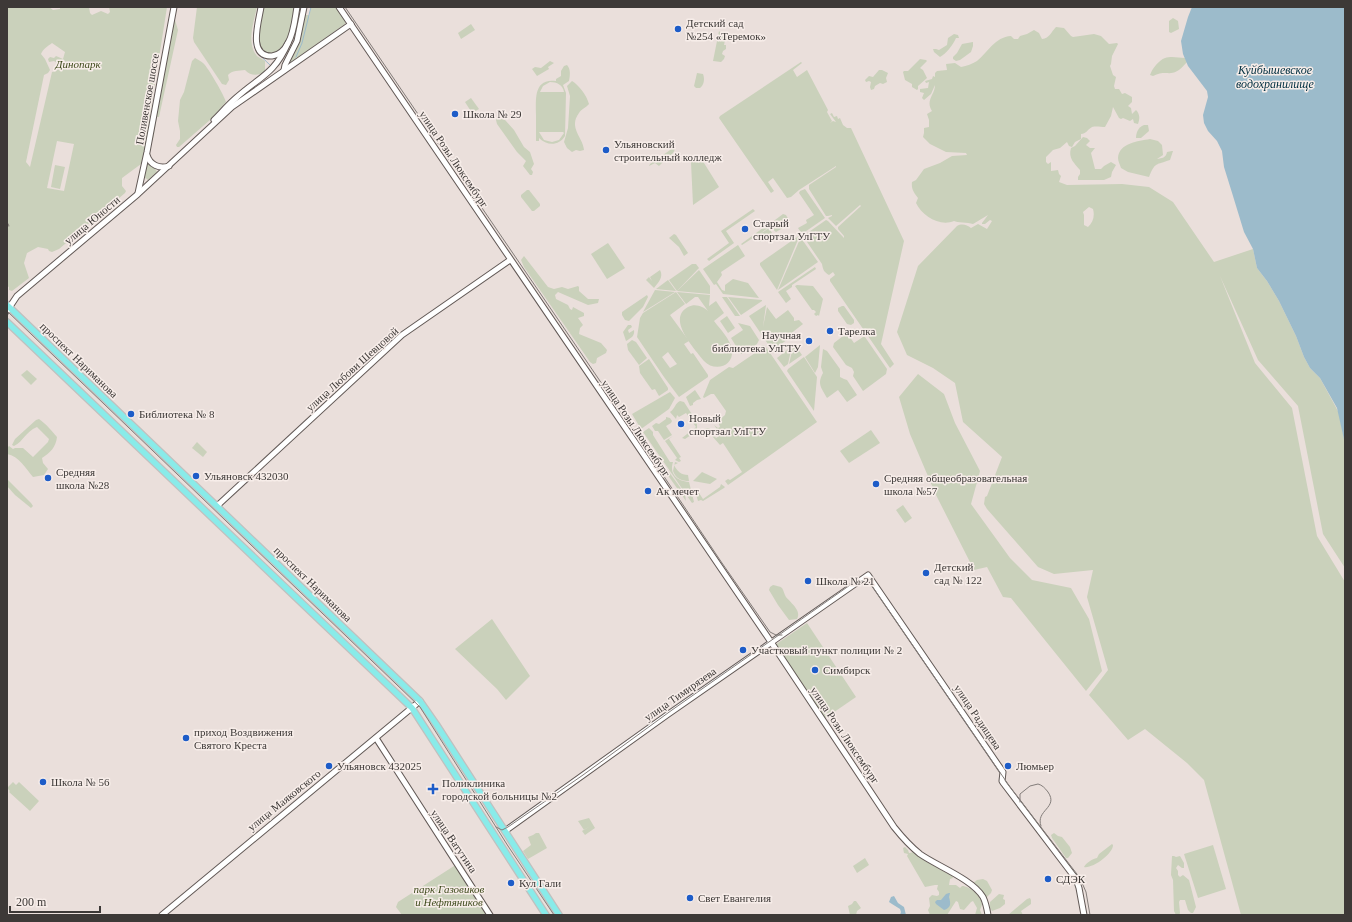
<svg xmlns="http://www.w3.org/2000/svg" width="1352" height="922" viewBox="0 0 1352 922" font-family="'Times New Roman',serif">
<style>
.green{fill:#cad1bb;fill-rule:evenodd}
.water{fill:#9cbbcb}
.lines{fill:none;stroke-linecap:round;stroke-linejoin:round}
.stream{stroke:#9cbbcb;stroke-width:1}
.secondary-casing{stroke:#625956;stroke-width:7}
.primary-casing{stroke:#c1c0bf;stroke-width:8}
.secondary{stroke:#fff;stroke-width:5}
.primary{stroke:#89ebe9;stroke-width:5.5}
.tram{stroke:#837d7a;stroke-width:1}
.rail{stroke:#837d7a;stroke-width:1;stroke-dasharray:5 5;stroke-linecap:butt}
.poi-dot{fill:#1d5cc8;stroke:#f7ede9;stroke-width:1.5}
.labels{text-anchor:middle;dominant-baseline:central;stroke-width:3;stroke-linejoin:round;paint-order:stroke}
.poi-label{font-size:11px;fill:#3d3937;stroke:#f7ede9;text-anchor:start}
.park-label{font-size:11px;font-style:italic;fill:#3e4a1b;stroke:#f7ede9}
.street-label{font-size:11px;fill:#3d3937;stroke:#f7ede9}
.water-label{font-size:12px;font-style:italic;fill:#002f41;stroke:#f7ede9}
</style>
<rect width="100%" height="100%" fill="#eadfdb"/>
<g class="green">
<path d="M7,7H49L53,10L60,9V7H89L90,13L92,15L101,11L108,14L110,12L109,7H167L143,160L141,164L122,178V186L126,191L125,193L59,249L52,252L49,251L48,249L38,247L27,253L24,263L29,278L12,291L9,290V287L7,286ZM52,43L65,52L63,59L56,56L54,58L50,57L48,59L49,62L54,61L59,64L60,67L56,71L52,72L30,167L26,162L44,75L48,73L50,70L45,59L41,54C43,49 48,46 52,43ZM57,141L74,144L64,191L47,188Z"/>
<path d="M197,7H257C254,21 246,44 257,56C259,58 263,59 265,61V72C257,76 251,76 245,70C239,71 232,70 228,75L229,80L226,85L222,84L194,42L193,38Z"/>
<path d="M263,7H294C292,18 290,40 282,48C280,50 276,52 274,54C270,53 265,54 262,50C254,41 261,19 263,7Z"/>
<polygon points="311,7 336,7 345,19 345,24 297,58 296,57 296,59 291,63 290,62 300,40 305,15 309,15 309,18"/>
<polygon points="1173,18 1178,21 1179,29 1171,33 1169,32 1169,21"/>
<polygon points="175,20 178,30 159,117 157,117 153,140 151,141 173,22"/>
<polygon points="471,24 475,30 461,39 458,33"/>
<path d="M1056,27L1064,28L1071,36L1073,37L1094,34L1101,36L1109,44L1117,43L1118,44L1112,56L1111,64L1110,66L1113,75L1116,77L1114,86L1115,89H1119L1122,94L1125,93L1132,97V102L1128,106L1131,108L1132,114L1136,110C1140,114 1140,119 1138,124L1134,123L1133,119L1130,121L1123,118L1121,119L1119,118L1113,107L1111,116L1105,127C1101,127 1096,126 1092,127C1087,130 1086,134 1081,134V139L1075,142L1072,147L1069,146L1067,142L1060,148L1053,150L1046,157V162L1048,164L1051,162V171L1058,170L1059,174L1061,176L1059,182L1067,185L1122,184L1149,187L1173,202L1214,262L1253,249L1257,268L1267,281L1279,301L1296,336L1304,357L1310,368L1320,378L1339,413L1345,444V568L1323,534L1298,406L1258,360L1220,276L1255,363L1292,408L1317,536L1345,582V915H1241L1204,780L1187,763L1145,729L1128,740L1089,695L1108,670L1087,597L1093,570L1054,574L1038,567L987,509L984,504L985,497L987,496L1002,457L963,422L955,383L933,368L907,355L897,332L918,266L957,226C962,223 967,225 971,228L978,224L987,229L992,221L990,220L985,224H982V223L988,215L973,224C968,222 957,223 954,221C940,227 922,216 916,203L918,198C914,193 911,189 912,182L916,180L924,169L940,163L952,156L967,155L966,153L946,152L930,144L923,137L924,133V128L929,127V120L927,114L932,111C925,100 935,95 935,85L931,94L924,100L922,98L924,93L920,92V89L928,88L929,82L926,83L925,81L932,79L933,76L935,77V73L937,71L947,70L946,64L955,63L961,67C967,66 972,64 977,61C988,52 995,37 1011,36L1014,39H1018L1020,36L1027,34L1034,30L1039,33L1042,39C1050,38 1051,32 1056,27ZM1089,207L1093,209C1095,216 1093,223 1088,227L1084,225V215L1083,212Z"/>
<polygon points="719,31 723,35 727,37 727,40 725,40 724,45 726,45 726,49 723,51 722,54 725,56 724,59 721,62 713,61"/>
<path d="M954,34L958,35L959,38H956C953,45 946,54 940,57L934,52L933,49H936L939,50L947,45L948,38Z"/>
<polygon points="973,42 973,46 971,52 960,60 956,61 953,59 953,57 957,53 962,44"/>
<path d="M1172,57L1185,58L1187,62C1171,81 1169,68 1153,76L1150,75C1152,69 1159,60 1165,58C1167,57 1170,57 1172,57Z"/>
<path d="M195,58C198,60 201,61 203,63C208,67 225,97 226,102L210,120L179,147H177L176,145L180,139V131L178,121L180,100L184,92L192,61Z"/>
<polygon points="920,59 926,60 927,61 920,68 923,70 927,78 918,86 918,89 917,90 912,87 912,84 905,80 903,72 904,71 908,71"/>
<polygon points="550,61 554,63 548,67 549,69 537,76 532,69 535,67 541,68"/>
<path d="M801,62L802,63L793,70L797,77L807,70L828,110L827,112L832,121L830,123L833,121L836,122L830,114L832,113L834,117L837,116L838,119L840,118L843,125L847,128H851L904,241L881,344L894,364L890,368L830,281V279L835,275L833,272L829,275C824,272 823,270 822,264L803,236L826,220L828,221L844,238V236L838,229V227L861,206L860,205L836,226L828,218L832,216V215L828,216H826L809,189V185L836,167V166L799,190L791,197L787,198L773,178L768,182L774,191L771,193L719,118L720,116Z"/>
<path d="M567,65C571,69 570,76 569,81L563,85L566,93L565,136C559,146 547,146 539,138V141H536C536,132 536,124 536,115C536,100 533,78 556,81V79L561,76V71L564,66ZM550,82C557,82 563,85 564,92H540L543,86ZM539,132H563L564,133L559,140L552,142L544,140Z"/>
<polygon points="879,70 882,70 888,73 886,78 887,82 883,84 880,83 875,86 874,89 871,90 870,87 871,82 869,81 866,82 865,80 869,76 873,77"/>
<path d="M697,73L703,74C705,79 704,85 700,88H696L694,86Z"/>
<path d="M572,81C579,85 587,96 589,104C586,108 581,109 579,113C568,128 583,137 584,150L580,151L576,150L572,152L567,148L564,142L568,128L570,96L567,86Z"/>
<polygon points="471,98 479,109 472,113 465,102"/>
<polygon points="497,117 505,120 514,130 524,147 530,152 534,164 531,169 533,172 532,175 530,175 523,166 526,161 517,152 497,124 496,120"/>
<path d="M1144,125H1148L1149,131L1141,138H1136C1136,133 1138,127 1144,125Z"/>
<path d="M1083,137L1087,138L1090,141L1086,145L1090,148H1095L1091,153L1095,169H1101L1104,166L1111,162L1116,165L1112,172L1111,177L1104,180H1078V177L1080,174V170C1074,163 1068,158 1071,148L1075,146Z"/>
<path d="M1150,139L1158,141L1162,145L1163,155L1157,159C1162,158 1166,158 1167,152L1172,151H1173L1170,160C1156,165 1155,162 1149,177L1128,172L1121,168C1120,165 1118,161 1118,158C1119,143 1138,141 1150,139Z"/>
<path d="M673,148L675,149C673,156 667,157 661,160L663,162L659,166L655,163L649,166L650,164Z"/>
<polygon points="699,155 719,187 693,205 691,162 693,159"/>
<polygon points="147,161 156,170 157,172 148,180 144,177"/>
<polygon points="55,165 65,167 60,189 51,187"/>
<polygon points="805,189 825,218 802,234 798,228 807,223 806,220 814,215 799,193 800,191"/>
<polygon points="527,190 529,190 540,204 540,206 534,211 532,211 521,197 521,195"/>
<polygon points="753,209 755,211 726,231 734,243 709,261 707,259 729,243 721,231"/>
<polygon points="783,214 786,215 790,222 788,225 776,232 771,228 771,223"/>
<polygon points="767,225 769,227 757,236 769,228 772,233 760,242 756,236 742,245 741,244"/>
<polygon points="674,234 676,235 688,253 684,256 679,247 669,238"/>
<polygon points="800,235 777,290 760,265 760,263"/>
<polygon points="801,238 818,262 778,290 800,239"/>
<polygon points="608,243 625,268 607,279 591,254"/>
<polygon points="738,245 745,256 721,272 722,275 717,282 722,290 725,291 725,285 733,279 748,283 759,298 723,294 716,284 714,285 703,269"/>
<polygon points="524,256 548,287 554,289 562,287 568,289 578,286 579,287 579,291 588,299 599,299 598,303 588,305 558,292 555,295 556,299 568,305 570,309 572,310 573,307 584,313 584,316 578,318 583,325 580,328 579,334 601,343 607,350 606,353 597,358 596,363 593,364 590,362 524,267 521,260"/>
<polygon points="692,264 696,264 699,268 677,291 669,280"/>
<polygon points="815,267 816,269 792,285 792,287 786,291 791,299 786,303 778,292"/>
<path d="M660,270C664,277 658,283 654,288L646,280L649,277L652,281L650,277Z"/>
<polygon points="699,270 710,286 710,294 677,291"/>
<polygon points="668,280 676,291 656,289"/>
<polygon points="797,285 813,286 823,299 819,316 818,315 816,316 814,314 816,312 814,310 812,310 795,286"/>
<polygon points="655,290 675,292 643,312"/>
<path d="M676,292L685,304L670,315L689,341L684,344L691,354L693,353L708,375V377L679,397L664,377L637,337L640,318L643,313ZM668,352L677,364L670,368L662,357Z"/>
<path d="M677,292L710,295L709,306L716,301L724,313L714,321C720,329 731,340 732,350C734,367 714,372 704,361C695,349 666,319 688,307C696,303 703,307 708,311L698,297H695L686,304Z"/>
<polygon points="647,295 648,297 643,307 629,321 625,320 622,315 622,312"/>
<polygon points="722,297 727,297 740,316 735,316"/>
<polygon points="728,297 762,300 762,301 741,315"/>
<polygon points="766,305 763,327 767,307 776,319 788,310 794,318 794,321 799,320 803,324 789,335 786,336 787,338 789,337 790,338 772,350 749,316"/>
<polygon points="842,306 844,306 854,320 854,323 851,325 847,324 838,311 838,308"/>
<polygon points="727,316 735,328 728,333 720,321"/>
<polygon points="738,323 750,326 759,340 757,344 741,354 731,338 743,330"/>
<path d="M628,325H631L632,327L628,330L629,333L634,330C635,336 631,338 626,341L623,332Z"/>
<polygon points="847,333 854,343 863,337 865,337 887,369 886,374 863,391 853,376 854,372 852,368 846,365 833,347 834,343"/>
<polygon points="632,340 636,342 647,358 639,365 628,350 627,344"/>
<polygon points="763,345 766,347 817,422 728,485 725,481 728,479 730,480 742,472 723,443 720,445 705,428 709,428 716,438 721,435 714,425 718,428 720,427 718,421 725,415 726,411 714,394 711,394 704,398 703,397 710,380 729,367 733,368 755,353 756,349"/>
<polygon points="795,345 802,355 789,364 793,347"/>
<polygon points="820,345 818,367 815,373 805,357"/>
<polygon points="792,346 788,364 784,367 777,358"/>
<path d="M823,349L827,351L840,369V377L844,379L847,380L857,395L847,402L838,390L827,398C821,387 817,384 823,373L821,367Z"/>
<polygon points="804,357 817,377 814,411 787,371 788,369"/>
<polygon points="649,359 668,388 668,390 659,396 655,389 652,390 640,373 639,366"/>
<polygon points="27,370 37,379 31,385 21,375"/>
<polygon points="918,374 944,394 955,423 980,471 971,504 1010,558 1032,580 1071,588 1089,619 1102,671 1086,691 1011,598 1003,597 987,567 974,570 936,495 910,434 899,397"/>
<polygon points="695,390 701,399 697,400 693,403 693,405 690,406 686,397"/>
<polygon points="670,392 675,398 669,409 641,429 632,414"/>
<path d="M680,401L684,402L697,422V431L685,439L682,438L696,427L686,413L679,417L677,415L676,419L670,412C675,409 675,403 680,401Z"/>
<polygon points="666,417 670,418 672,421 671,423 666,426 672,435 664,440 658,431 655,431 652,426 656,423 659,424 666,419"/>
<path d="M39,419C45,423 52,431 57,437C56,447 50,453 42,458L43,463L48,469L44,475L33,477C26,469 19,456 7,454V448L9,446L13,449L15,448H23L33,457L48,442L49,439L37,427C25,432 24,441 14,446L12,445L15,439L36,420Z"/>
<path d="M649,428L653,432V435L670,462H673C669,474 677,481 689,482L694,502L692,503L643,432Z"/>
<polygon points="871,430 880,443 849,463 840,451"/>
<polygon points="673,436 669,439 681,457 679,458 681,461 679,462 675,460 677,458 665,441"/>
<polygon points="197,442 207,452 203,457 192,448"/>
<path d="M675,462L678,463L674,465C677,471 681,475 688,475L689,481C682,481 676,479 673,471L675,470L673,471Z"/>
<polygon points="668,472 669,472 685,494 686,501 667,474"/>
<polygon points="702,472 717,479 710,484 693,481"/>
<polygon points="7,479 31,503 33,506 31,508 15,495 7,486"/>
<polygon points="721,484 725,487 724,488 703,501 701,500 698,501 695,491 699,493 703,499 720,487"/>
<polygon points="903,505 912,518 905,523 896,510"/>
<path d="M773,585C776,586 780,586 782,588C784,591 784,594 786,597C791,603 802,611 797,619L789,620L778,605L769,590L770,587Z"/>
<polygon points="492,619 530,676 506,700 497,689 455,649"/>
<polygon points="807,623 856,697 824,719 775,645"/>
<polygon points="13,782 16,785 19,782 39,801 30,811 9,792 10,791 7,788"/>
<polygon points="589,818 595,828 585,835 582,831 590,826 584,830 578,821"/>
<polygon points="536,833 539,833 547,848 528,859 523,851 531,845 528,837 533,835"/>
<polygon points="1054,833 1058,836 1062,837 1070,847 1072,853 1068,858 1066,858 1052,838 1051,835"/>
<path d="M1112,844L1113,845C1113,854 1092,869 1084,867C1086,863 1092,859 1097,858L1099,854Z"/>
<polygon points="1213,845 1226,889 1198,898 1184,854"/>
<path d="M905,847L908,850L909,853L914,852L925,861L952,876L953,878L950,879L949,885H956L960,888L962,886C970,886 981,896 982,904C982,905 980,910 980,910L982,915H975L977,908L973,901L971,902L964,910L960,909L958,902L956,901L947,915H930L928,910L930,906L929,898L932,895L937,896L939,895V892L937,889L938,885H935L925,887L907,856L908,854L904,853L903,848Z"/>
<polygon points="1172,856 1174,856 1176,857 1180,856 1184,863 1184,868 1182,868 1178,865 1176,868 1178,871 1178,875 1180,877 1183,875 1189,880 1196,907 1193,913 1191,913 1188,910 1185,900 1180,900 1179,902 1180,913 1179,915 1176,915 1174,911 1173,880 1171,875"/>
<polygon points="865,858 869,865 857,873 853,866"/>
<polygon points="454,866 456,866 469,883 469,888 487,915 402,915 396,907 398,902"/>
<polygon points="983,879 987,881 992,890 991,893 986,898 973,883 977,880"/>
<polygon points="999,894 1004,895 1003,899 1005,900 1005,904 1000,908 992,911 990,908 990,902"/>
<polygon points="1030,898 1031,900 1031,904 1021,911 1023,915 1008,915 1027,899"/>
<polygon points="854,901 856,901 861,908 857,911 856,915 850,915 848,906 852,904"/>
</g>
<g class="water">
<polygon points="1192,7 1345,7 1345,444 1337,408 1320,378 1310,368 1304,357 1296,336 1279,301 1267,281 1257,268 1253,249 1244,232 1233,196 1224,167 1222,151 1217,141 1208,131 1204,123 1203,115 1208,97 1207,91 1188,66 1183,54 1181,41 1188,17"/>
<path d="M949,893H950L949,897C951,904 951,908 944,910L936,904L935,902L937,900H941L946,894Z"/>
<polygon points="894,896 898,903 904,907 906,915 900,915 901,912 900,909 892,904 889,902 891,897"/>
</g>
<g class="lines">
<g class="stream">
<path d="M254,32C251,50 259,54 271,66"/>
<polyline points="296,57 302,43 311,7"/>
</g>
<defs>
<g id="secondary">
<path d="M261,7C259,21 247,57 272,56C279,55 285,49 288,43C294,33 295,18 297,7"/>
<path d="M339,7L771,642L894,827C902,837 910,846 920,854C937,866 972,879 983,897C986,903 987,909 988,915"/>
<polyline points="284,70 285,65 297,41 304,7"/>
<path d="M214,120C221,113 228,105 236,98C259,77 274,75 288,43"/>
<path d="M147,155C150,165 159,169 169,166"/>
<polyline points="138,193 147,152 174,7"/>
<polyline points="7,311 17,296 138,194 232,107 351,24"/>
<polyline points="217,506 402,335 510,260"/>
<polyline points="376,738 490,915"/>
<polyline points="505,831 667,715 868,575 1003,772 1002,781 1004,784 1076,879 1079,888 1084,915"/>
<polyline points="162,915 420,701"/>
</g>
<g id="primary">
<polyline points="7,305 420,701 436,724 559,915"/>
<polyline points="7,322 412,708 546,915"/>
</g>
</defs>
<use href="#secondary" class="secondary-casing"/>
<use href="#primary" class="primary-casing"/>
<use href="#secondary" class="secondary"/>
<use href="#primary" class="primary"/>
<g class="tram">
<polyline points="345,7 600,381 722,563 770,632 776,635 782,635"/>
<polyline points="7,311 420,707 508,846 554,915"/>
<path d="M1020,802V794L1030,786L1038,784C1042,785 1045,788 1048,792C1059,808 1035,810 1041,826"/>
<path d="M496,827L502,830L508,827L583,775L672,710L853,583C860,580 867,580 872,586L1010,787L1080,878L1086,892L1090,915"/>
</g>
<polyline class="rail" points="7,222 9,226 7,231"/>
</g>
<g class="poi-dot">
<circle cx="678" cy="29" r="4"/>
<circle cx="455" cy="114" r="4"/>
<circle cx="606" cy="150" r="4"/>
<circle cx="745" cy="229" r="4"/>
<circle cx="830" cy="331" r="4"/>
<circle cx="809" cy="341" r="4"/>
<circle cx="131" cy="414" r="4"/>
<circle cx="681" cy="424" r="4"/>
<circle cx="196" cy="476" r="4"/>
<circle cx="48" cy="478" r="4"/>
<circle cx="876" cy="484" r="4"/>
<circle cx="648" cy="491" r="4"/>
<circle cx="926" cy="573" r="4"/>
<circle cx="808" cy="581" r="4"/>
<circle cx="743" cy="650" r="4"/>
<circle cx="815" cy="670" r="4"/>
<circle cx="186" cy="738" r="4"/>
<circle cx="329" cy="766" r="4"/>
<circle cx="1008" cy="766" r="4"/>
<circle cx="43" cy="782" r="4"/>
<path d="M431 783h4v4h4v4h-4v4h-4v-4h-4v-4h4z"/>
<circle cx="1048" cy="879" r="4"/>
<circle cx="511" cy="883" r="4"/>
<circle cx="690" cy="898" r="4"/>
</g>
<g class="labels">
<g class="poi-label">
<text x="686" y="23">Детский сад<tspan x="686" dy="13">№254 «Теремок»</tspan></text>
<text x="463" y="114">Школа № 29</text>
<text x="614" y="144">Ульяновский<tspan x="614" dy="13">строительный колледж</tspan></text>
<text x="753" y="223">Старый<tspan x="753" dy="13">спортзал УлГТУ</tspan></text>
<text x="838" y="331">Тарелка</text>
<text x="801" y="335" text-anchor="end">Научная<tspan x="801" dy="13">библиотека УлГТУ</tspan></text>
<text x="139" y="414">Библиотека № 8</text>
<text x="689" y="418">Новый<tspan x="689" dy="13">спортзал УлГТУ</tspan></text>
<text x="56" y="472">Средняя<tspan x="56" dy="13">школа №28</tspan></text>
<text x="204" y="476">Ульяновск 432030</text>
<text x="884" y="478">Средняя общеобразовательная<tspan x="884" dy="13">школа №57</tspan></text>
<text x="656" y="491">Ак мечет</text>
<text x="934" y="567">Детский<tspan x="934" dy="13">сад № 122</tspan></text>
<text x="816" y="581">Школа № 21</text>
<text x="751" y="650">Участковый пункт полиции № 2</text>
<text x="823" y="670">Симбирск</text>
<text x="194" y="732">приход Воздвижения<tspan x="194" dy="13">Святого Креста</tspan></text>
<text x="337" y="766">Ульяновск 432025</text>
<text x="1016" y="766">Люмьер</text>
<text x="51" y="782">Школа № 56</text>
<text x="442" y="783">Поликлиника<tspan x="442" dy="13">городской больницы №2</tspan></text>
<text x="1056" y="879">СДЭК</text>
<text x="519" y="883">Кул Гали</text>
<text x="698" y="898">Свет Евангелия</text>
</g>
<g class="park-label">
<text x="78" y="64">Динопарк</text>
<text x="449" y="889">парк Газовиков<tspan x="449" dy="13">и Нефтяников</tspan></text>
</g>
<g class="street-label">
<text transform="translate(147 99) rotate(-80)">Поливенское шоссе</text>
<text transform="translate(454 159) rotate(56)">улица Розы Люксембург</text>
<text transform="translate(92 220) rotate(-40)">улица Юности</text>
<text transform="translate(79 360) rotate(44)">проспект Нариманова</text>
<text transform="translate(352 369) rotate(-42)">улица Любови Шевцовой</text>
<text transform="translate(636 428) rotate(56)">улица Розы Люксембург</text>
<text transform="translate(313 584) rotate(44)">проспект Нариманова</text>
<text transform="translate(680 694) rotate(-35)">улица Тимирязева</text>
<text transform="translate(978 717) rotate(56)">улица Радищева</text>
<text transform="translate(845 735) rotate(56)">улица Розы Люксембург</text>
<text transform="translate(284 800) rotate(-39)">улица Маяковского</text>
<text transform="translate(454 841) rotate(56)">улица Ватутина</text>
</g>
<g class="water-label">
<text x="1275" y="70">Куйбышевское<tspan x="1275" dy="14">водохранилище</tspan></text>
</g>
</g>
<rect width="1352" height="922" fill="none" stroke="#3d3937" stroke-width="16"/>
<path d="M10 906v6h90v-6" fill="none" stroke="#3d3937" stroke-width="2"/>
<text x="16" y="906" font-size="12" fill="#3d3937" stroke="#f7ede9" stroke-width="3" paint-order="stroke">200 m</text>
</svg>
